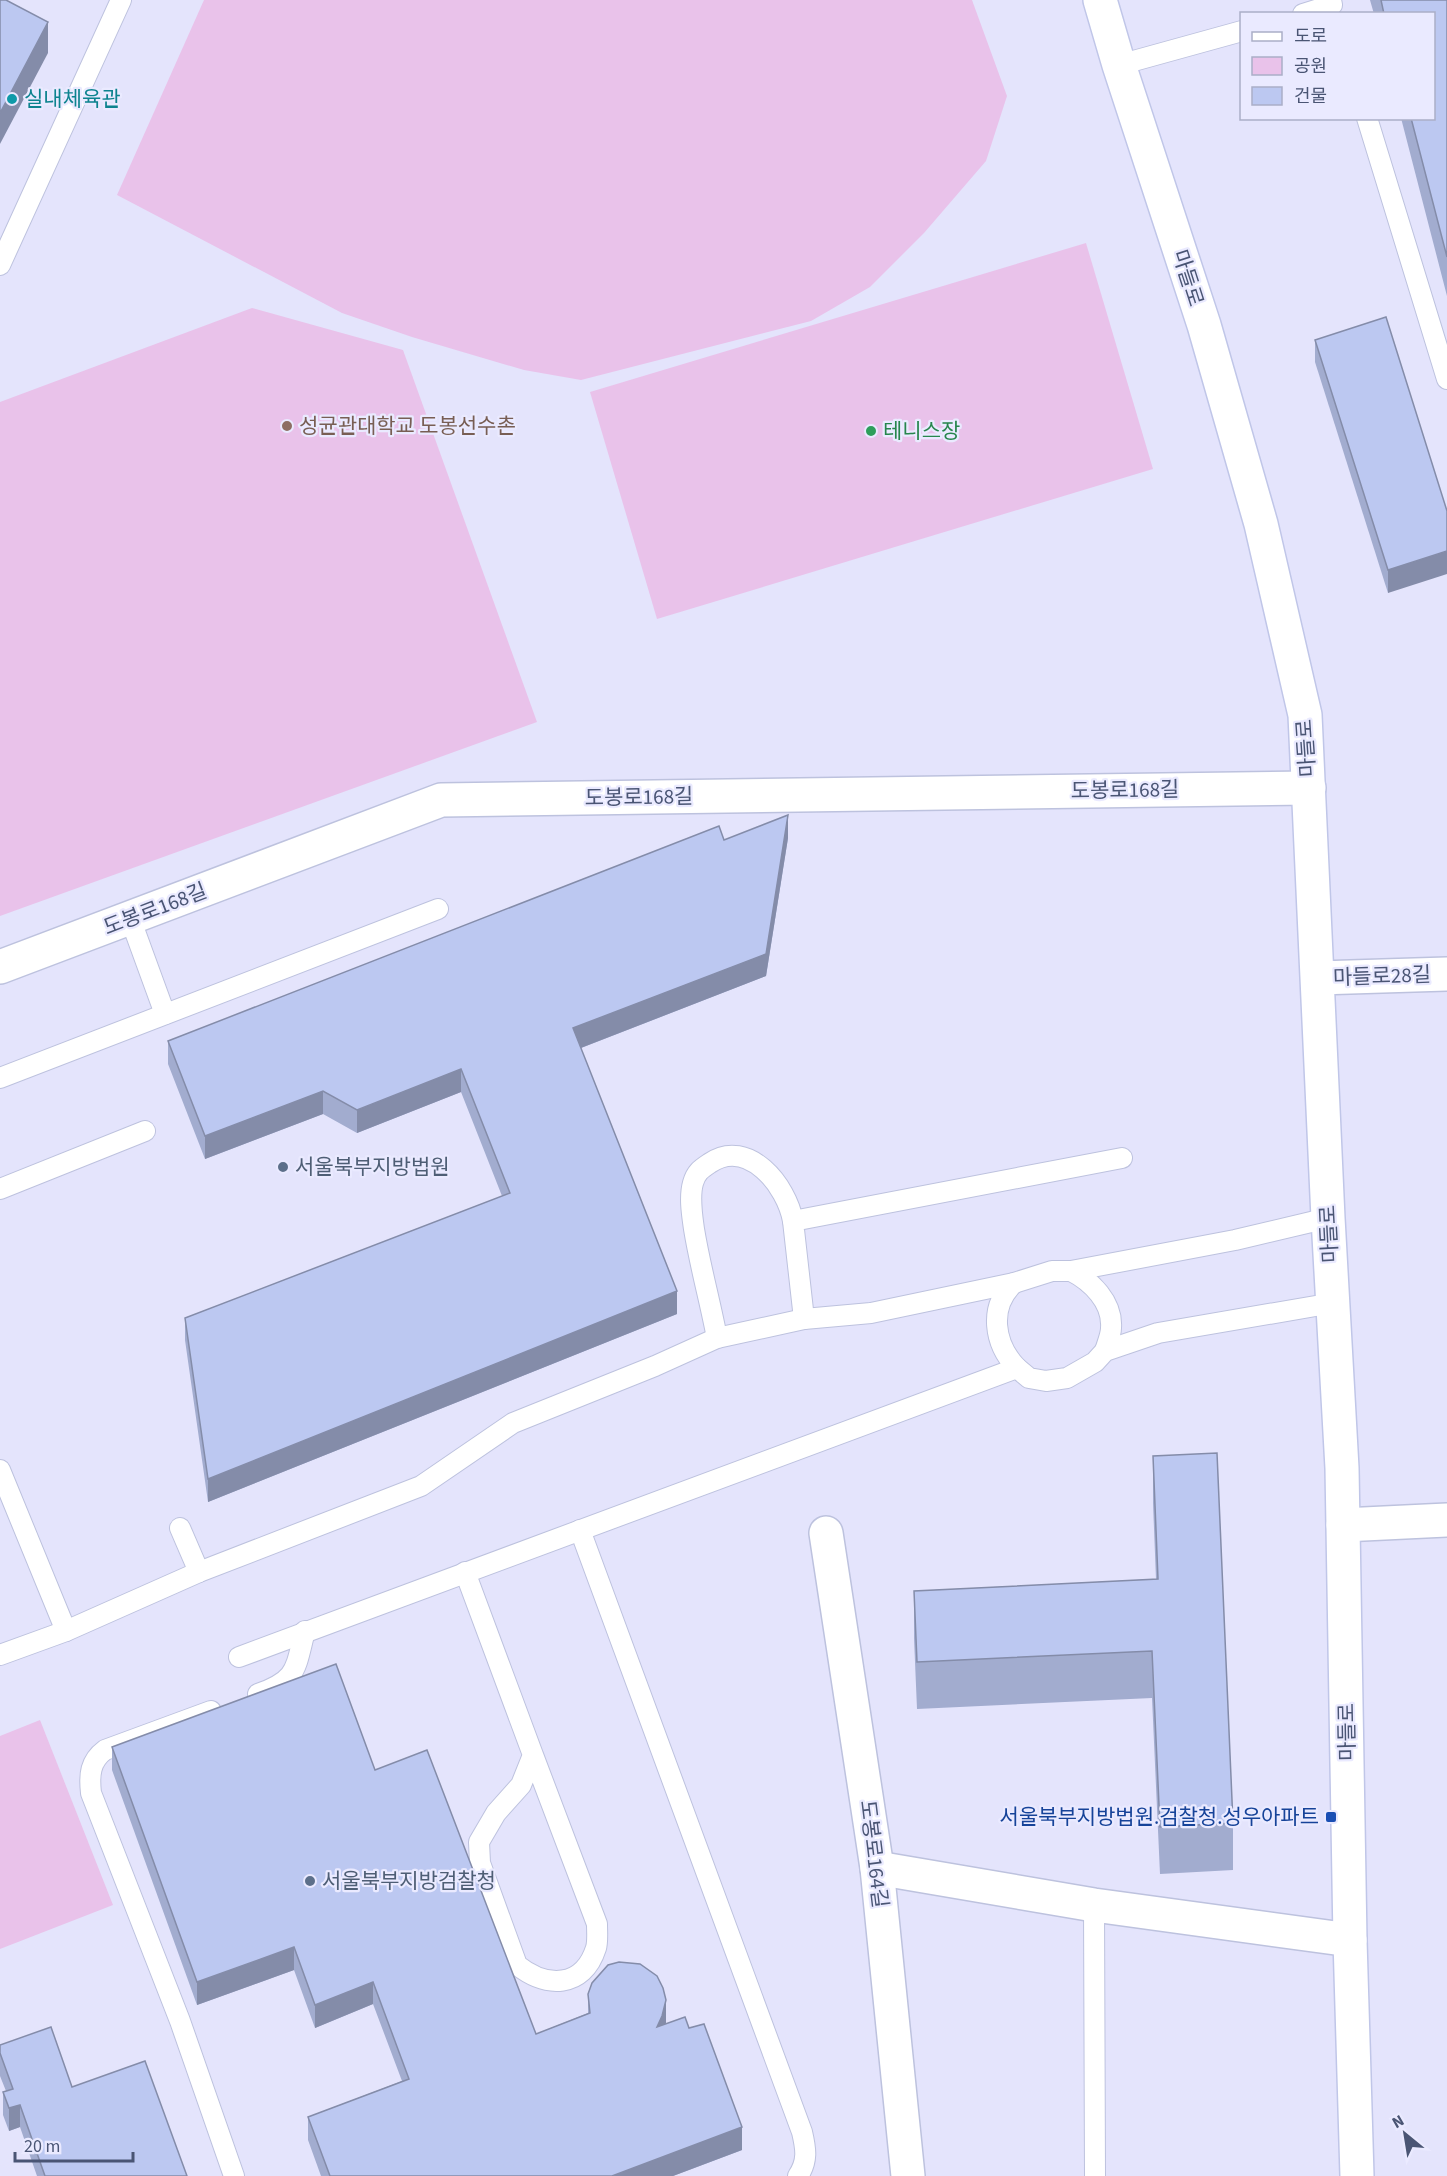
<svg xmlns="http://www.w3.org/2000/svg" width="1447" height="2176" viewBox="0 0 1447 2176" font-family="'Source Sans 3','Noto Sans KR',sans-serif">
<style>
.green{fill:#e9c2ea}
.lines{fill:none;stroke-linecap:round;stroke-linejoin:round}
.lane-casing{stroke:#bdc2de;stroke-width:22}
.street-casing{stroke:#bdc2de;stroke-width:36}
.secondary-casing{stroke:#c0c6e8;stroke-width:36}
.lane{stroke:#fff;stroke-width:20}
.street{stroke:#fff;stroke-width:33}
.secondary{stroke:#fff;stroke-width:33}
.wall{fill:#a2accf}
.shaded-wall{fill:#848ca9}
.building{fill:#bcc8f1;stroke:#848ca9;stroke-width:1.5}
.culture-dot{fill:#0f9aa8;stroke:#eaeaff;stroke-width:2}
.education-dot{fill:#8d6e63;stroke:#eaeaff;stroke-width:2}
.leisure-dot{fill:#2e9e5b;stroke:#eaeaff;stroke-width:2}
.service-dot{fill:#5c6f8a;stroke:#eaeaff;stroke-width:2}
.transit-dot{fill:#1a4fb4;stroke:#eaeaff;stroke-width:2}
.labels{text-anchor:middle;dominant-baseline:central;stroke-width:4.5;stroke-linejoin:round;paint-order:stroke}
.culture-label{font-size:21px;fill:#0d838f;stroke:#eaeaff;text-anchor:start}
.street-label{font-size:21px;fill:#4a5574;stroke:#eaeaff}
.education-label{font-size:21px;fill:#785e54;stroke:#eaeaff;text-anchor:start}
.leisure-label{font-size:21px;fill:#27864d;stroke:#eaeaff;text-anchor:start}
.service-label{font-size:21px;fill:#4e5e75;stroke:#eaeaff;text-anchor:start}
.transit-label{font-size:21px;fill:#164399;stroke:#eaeaff;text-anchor:end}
</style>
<rect width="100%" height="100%" fill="#e4e4fc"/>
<g class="green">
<polygon points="204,0 972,0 1007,96 986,161 924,233 870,287 811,321 581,380 524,370 412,337 342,313 117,195"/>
<polygon points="1086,243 1153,469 657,619 590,392"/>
<polygon points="252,308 403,350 537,722 0,916 0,402"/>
<polygon points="40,1720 113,1905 0,1949 0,1736"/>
</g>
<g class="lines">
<defs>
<g id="lane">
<polyline points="1303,14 1332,5 1331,0"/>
<polyline points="1119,65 1242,31"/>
<polyline points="1367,118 1447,379"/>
<polyline points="0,265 121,0"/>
<polyline points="130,918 165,1014"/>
<polyline points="0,1078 438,909"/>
<polyline points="0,1189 145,1131"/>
<path d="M1071,1271C1091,1281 1113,1302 1111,1328C1111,1335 1107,1344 1105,1351"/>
<path d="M1014,1283C988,1307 994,1344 1017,1368"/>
<polyline points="804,1319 793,1221 1122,1158"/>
<path d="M717,1338C710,1301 700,1266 694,1229C692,1215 689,1197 693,1183C696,1172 701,1169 710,1163C748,1137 787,1186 793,1221"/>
<polyline points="0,1470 66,1631 199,1572 421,1486 513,1423 655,1366 717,1338 804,1319 871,1313 1014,1283 1052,1271 1071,1271 1235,1240 1328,1218"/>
<polyline points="180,1528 199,1572"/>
<path d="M580,1530L802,2132C806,2149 808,2161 798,2176"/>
<path d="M465,1572L533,1755L521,1785L496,1813L479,1842L480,1863L517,1965C546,1988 583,1989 596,1948C598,1941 597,1932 597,1924L533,1755"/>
<polyline points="0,1655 66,1631"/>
<polyline points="239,1657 1017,1368 1029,1378 1046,1381 1067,1378 1095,1362 1105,1351 1158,1333 1333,1303"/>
<path d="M258,1694C298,1680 295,1669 305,1631"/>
<path d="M211,1711L105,1750C90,1761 89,1775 91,1793L180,2021L234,2176"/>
<polyline points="1094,1905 1095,2176"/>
</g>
<g id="street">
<polyline points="0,967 441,800 1309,788"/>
<polyline points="1318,978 1447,974"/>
<polyline points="1343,1525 1447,1520"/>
<polyline points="826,1533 877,1868 908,2176"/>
<polyline points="877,1868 1094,1905 1350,1940"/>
</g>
<polyline id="secondary" points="1100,0 1119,65 1204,325 1261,524 1305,715 1328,1218 1342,1468 1350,1940 1357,2176"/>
</defs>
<use href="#lane" class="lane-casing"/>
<use href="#street" class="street-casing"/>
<use href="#secondary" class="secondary-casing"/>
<use href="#lane" class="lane"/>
<use href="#street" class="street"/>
<use href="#secondary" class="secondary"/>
</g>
<g class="wall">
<polygon points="1370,0 1447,0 1447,296 1401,118 1434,118 1434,14 1374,14"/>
<polygon points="1315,340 1447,511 1388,593 1315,362"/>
<polygon points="788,838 766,976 581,1048 677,1314 208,1502 185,1340 185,1318 502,1196 461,1092 357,1133 323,1114 205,1159 168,1064 168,1041 724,840"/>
<polygon points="1153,1456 1233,1823 1233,1870 1160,1874 1152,1698 917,1709 914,1638 914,1591 1156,1579 1153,1503"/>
<polygon points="112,1747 375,1770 536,2034 588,2013 588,1994 665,2024 689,2028 742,2150 673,2176 321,2176 308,2140 308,2117 402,2081 373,2004 315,2028 294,1970 197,2005 112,1770"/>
<polygon points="0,2045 72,2087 187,2176 37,2176 20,2127 9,2131 3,2115 3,2092 6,2091 0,2076"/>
</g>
<g class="shaded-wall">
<polygon points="48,22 48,53 0,144 0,113"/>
<polygon points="1447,551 1447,574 1388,593 1388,570"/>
<polygon points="788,815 788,838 766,976 573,1051 573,1028"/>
<polygon points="461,1069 461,1092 357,1133 357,1110"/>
<polygon points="323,1091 323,1114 205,1159 205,1136"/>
<polygon points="677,1291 677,1314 208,1502 208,1479"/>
<polygon points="294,1947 294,1970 197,2005 197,1982"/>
<polygon points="373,1982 373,2004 315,2028 315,2005"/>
<polygon points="666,2000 666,2023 662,2039 657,2027"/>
<polygon points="20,2105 20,2127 9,2131 9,2108"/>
<polygon points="742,2127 742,2150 673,2176 612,2176"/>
</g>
<g class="building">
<polygon points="0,0 6,0 48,22 0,113"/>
<polygon points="1381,0 1447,0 1447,257 1411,118 1434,118 1434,14 1384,14"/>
<polygon points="1386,317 1447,511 1447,551 1388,570 1315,340"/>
<polygon points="788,815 766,954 573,1028 677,1291 208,1479 185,1318 510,1193 461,1069 357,1110 323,1091 205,1136 168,1041 719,826 724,840"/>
<polygon points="1217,1453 1233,1823 1160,1827 1152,1651 917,1662 914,1591 1158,1579 1153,1456"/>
<polygon points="336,1664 375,1770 427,1750 536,2034 590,2013 588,1994 592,1983 608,1965 619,1962 640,1964 657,1976 663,1988 666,2000 662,2016 657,2027 685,2017 689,2028 704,2024 742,2127 612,2176 330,2176 308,2117 409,2079 373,1982 315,2005 294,1947 197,1982 112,1747"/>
<polygon points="51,2027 72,2087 145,2061 187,2176 45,2176 20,2105 9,2108 3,2092 13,2089 0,2053 0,2045"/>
</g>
<circle class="culture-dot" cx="12" cy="99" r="6"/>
<circle class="education-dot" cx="287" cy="426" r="6"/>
<circle class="leisure-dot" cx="871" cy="431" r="6"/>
<g class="service-dot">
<circle cx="283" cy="1167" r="6"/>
<circle cx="310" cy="1881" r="6"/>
</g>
<rect class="transit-dot" x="1325" y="1811" width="12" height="12" rx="3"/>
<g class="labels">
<g class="culture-label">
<text x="24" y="99">실내체육관</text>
</g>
<g class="street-label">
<text transform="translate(1188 278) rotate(72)">마들로</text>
<text transform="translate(1306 748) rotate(-94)">마들로</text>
<text transform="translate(1125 790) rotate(-1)">도봉로168길</text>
<text transform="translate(639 797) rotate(-1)">도봉로168길</text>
<text transform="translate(155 909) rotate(-21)">도봉로168길</text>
<text transform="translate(1382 976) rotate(-2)">마들로28길</text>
<text transform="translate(1329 1234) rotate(-93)">마들로</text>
<text transform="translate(1347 1732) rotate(-91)">마들로</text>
<text transform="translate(874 1854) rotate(83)">도봉로164길</text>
</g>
<g class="education-label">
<text x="299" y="426">성균관대학교 도봉선수촌</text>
</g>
<g class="leisure-label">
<text x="883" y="431">테니스장</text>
</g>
<g class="service-label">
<text x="295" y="1167">서울북부지방법원</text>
<text x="322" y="1881">서울북부지방검찰청</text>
</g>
<g class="transit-label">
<text x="1319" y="1817">서울북부지방법원.검찰청.성우아파트</text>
</g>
</g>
<rect x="1240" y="12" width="195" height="108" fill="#eaeaff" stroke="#aaaec7" stroke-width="1.5"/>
<rect x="1252" y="32" width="30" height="9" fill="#ffffff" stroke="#aaaec7" stroke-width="1.5"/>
<text x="1294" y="42" font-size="18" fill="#4a5574">도로</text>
<rect x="1252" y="57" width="30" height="18" fill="#e9c2ea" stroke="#aaaec7" stroke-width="1.5"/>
<text x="1294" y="72" font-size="18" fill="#4a5574">공원</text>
<rect x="1252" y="87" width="30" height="18" fill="#bcc8f1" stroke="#aaaec7" stroke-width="1.5"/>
<text x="1294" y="102" font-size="18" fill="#4a5574">건물</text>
<g transform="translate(1405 2134) rotate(330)" stroke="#eaeaff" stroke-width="4.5" paint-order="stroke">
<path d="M0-4.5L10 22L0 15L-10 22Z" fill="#4a5574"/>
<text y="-9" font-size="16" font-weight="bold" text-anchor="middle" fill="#4a5574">N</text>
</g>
<path d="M15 2152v9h118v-9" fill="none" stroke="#4a5574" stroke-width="3"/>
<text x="24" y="2152" font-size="18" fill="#4a5574" stroke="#eaeaff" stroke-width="4.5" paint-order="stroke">20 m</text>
</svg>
